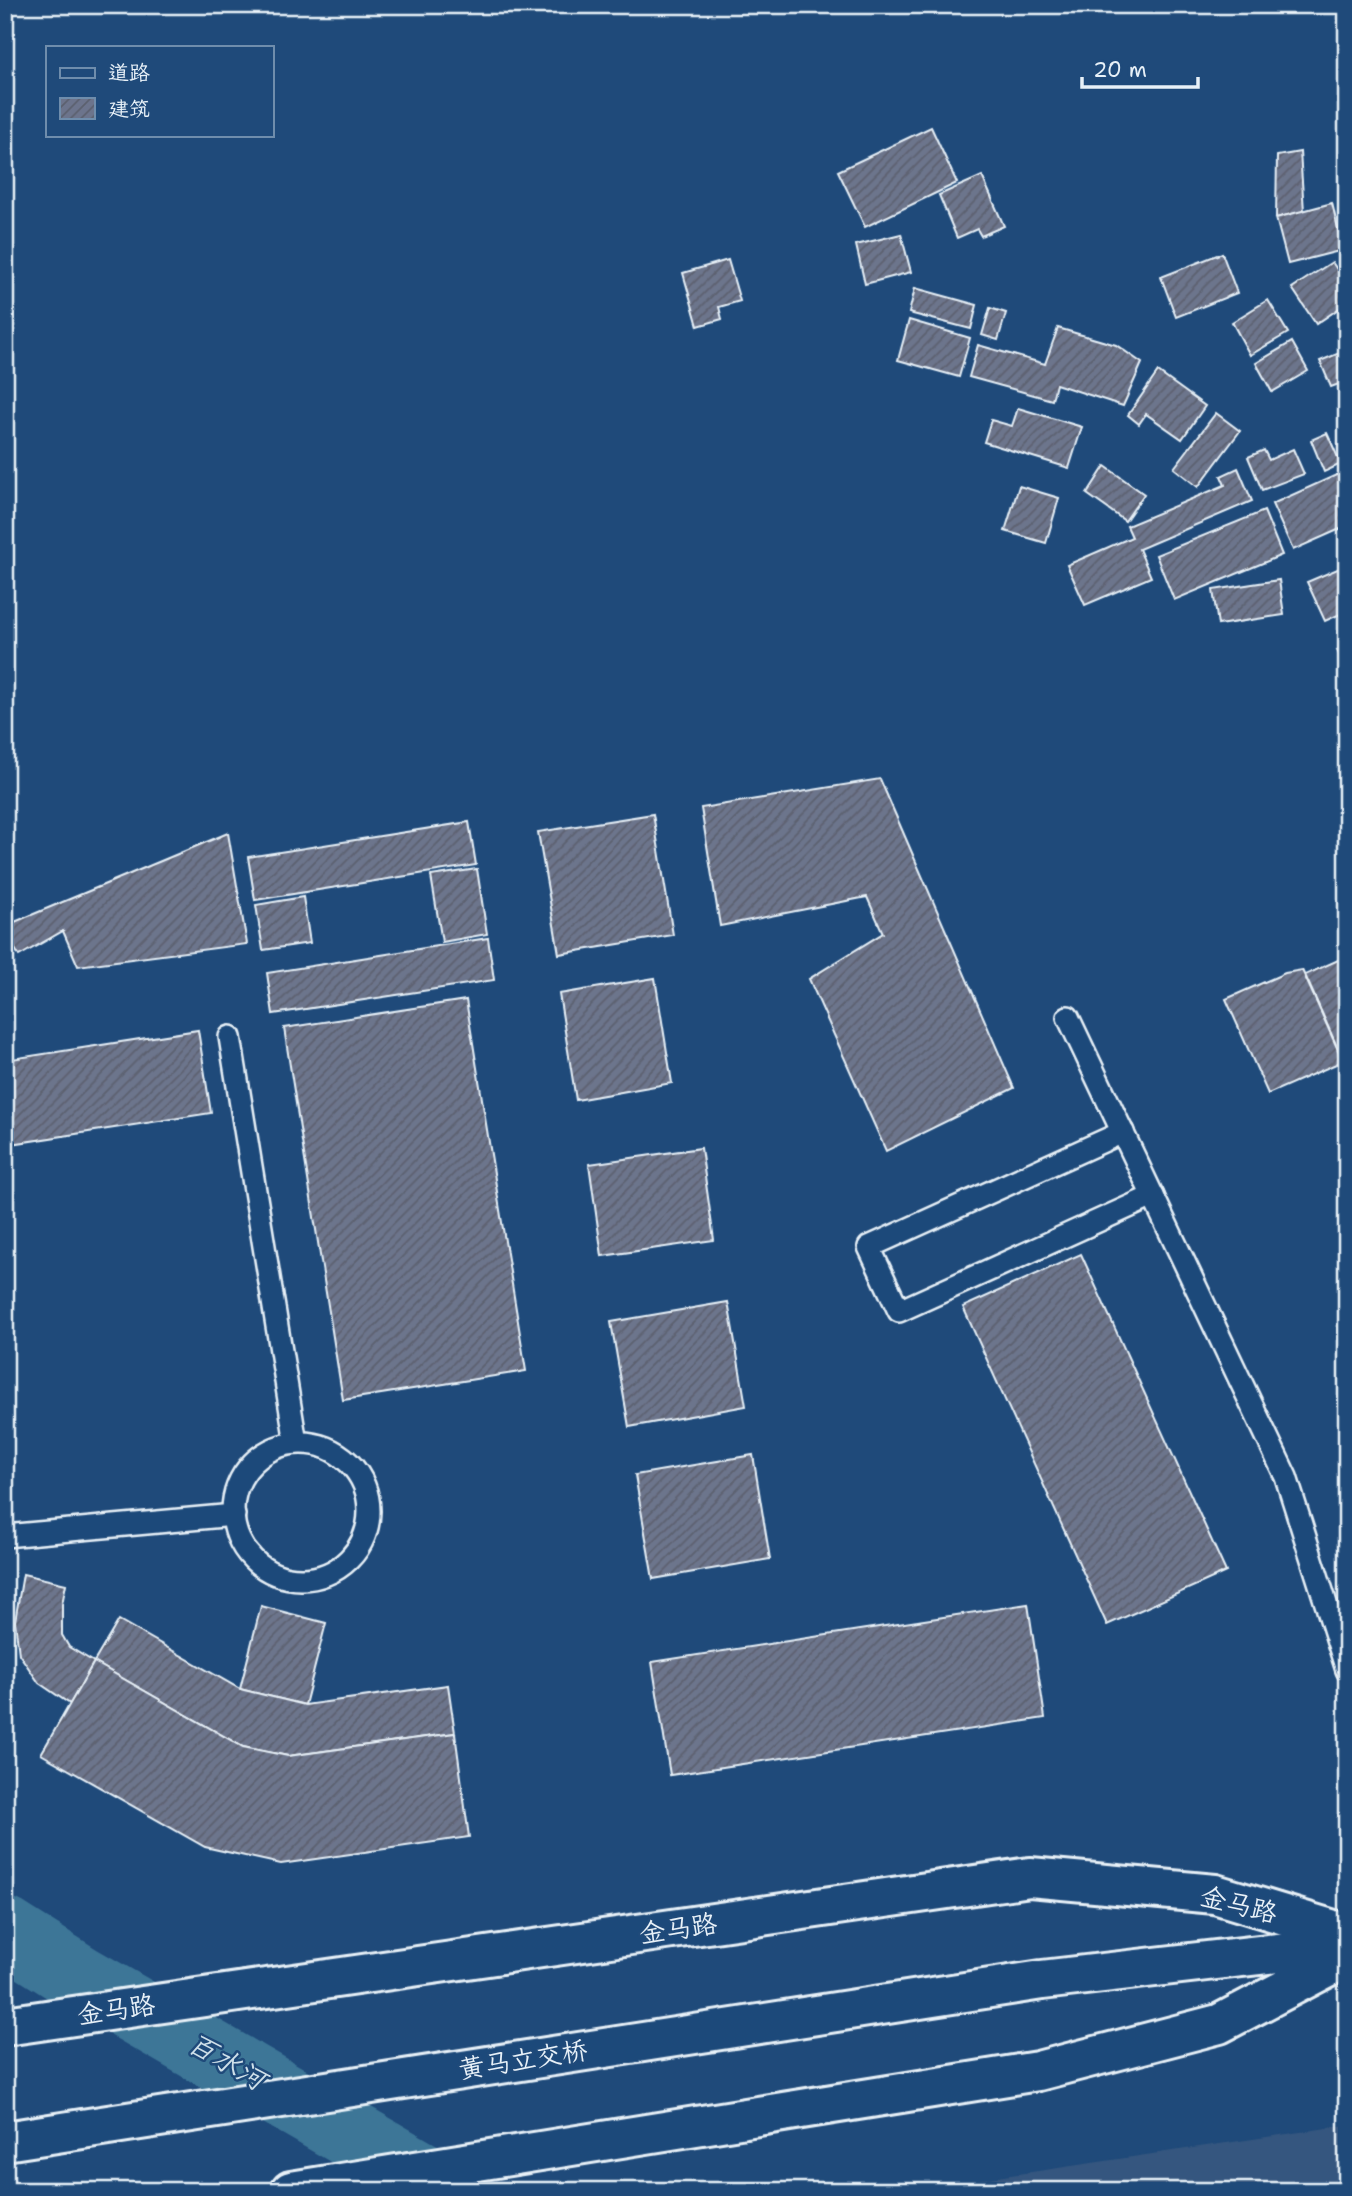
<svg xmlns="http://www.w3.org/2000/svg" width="1352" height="2196" viewBox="0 0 1352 2196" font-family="'Shantell Sans','LXGW WenKai TC',sans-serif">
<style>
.built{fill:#36577f}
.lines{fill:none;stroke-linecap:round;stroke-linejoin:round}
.river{stroke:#3d7697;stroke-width:68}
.building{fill:url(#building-hatch);stroke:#e8f1f8;stroke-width:2}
.lane-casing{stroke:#e8f1f8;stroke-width:26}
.street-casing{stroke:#e8f1f8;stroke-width:44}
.secondary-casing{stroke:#e8f1f8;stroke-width:44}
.lane{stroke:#1f4a7a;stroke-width:21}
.street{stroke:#1f4a7a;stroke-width:38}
.secondary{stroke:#1f4a7a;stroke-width:38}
.labels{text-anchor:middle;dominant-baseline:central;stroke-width:5;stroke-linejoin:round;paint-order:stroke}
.street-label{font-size:26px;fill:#e8f1f8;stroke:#1f4a7a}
.water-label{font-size:28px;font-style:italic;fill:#cedfe9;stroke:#1f4a7a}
</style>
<defs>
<pattern id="building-hatch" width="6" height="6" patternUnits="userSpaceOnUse" patternTransform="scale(1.75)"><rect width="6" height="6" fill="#6c748c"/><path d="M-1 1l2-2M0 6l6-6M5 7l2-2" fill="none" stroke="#5b606e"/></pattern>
</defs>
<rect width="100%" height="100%" fill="#1f4a7a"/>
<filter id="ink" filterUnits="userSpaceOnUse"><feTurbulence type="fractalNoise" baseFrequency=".0143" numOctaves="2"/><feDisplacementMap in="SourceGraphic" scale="14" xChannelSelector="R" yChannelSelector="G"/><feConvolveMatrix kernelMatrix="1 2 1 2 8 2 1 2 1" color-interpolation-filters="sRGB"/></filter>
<g filter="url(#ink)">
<polygon class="built" points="1347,2125 1347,2191 903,2191"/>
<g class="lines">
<polyline class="river" points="5,1931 79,1978 449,2191"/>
</g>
<g class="building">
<polygon points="931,127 957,183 865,227 838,171"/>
<polygon points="1300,152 1304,211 1276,218 1277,156"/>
<polygon points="982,176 1004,226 981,236 977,229 957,238 939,195"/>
<polygon points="1332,203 1343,250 1288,264 1276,218"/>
<polygon points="901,234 911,272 865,284 856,245"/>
<polygon points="1222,253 1237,293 1176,317 1161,277"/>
<polygon points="728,260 740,301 719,307 722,319 698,326 683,273"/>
<polygon points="1332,262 1347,284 1347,303 1316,324 1292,288"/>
<polygon points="915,288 977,305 971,329 909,313"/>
<polygon points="1268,300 1288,333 1250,355 1232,322"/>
<polygon points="990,308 1006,313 998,340 982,335"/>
<polygon points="909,320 970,338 959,377 898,360"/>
<polygon points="1058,328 1116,345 1142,363 1123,406 1056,384 1052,400 969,377 978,345 1045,364"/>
<polygon points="1292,342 1308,371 1272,392 1256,363"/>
<polygon points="1347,350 1347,381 1331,387 1320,361"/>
<polygon points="1158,372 1205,406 1182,439 1146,414 1139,424 1128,415"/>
<polygon points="1018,408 1082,427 1069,468 984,442 991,420 1012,426"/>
<polygon points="1216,413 1240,431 1198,487 1174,468"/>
<polygon points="1347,413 1347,431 1340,416"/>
<polygon points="1327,433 1341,464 1324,472 1311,440"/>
<polygon points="1293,449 1304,474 1262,490 1248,457 1264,450 1269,460"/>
<polygon points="1105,466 1144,494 1125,521 1087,494"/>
<polygon points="1238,468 1252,501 1139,549 1151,577 1085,605 1067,565 1132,537 1127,526 1225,485 1221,476"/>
<polygon points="1343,472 1347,480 1347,526 1293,550 1272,504"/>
<polygon points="1019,486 1059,498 1046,543 1005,531"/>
<polygon points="1264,511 1282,555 1174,600 1156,555"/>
<polygon points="1347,565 1347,611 1325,621 1307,582"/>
<polygon points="1279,580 1284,615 1218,625 1213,590"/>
<polygon points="1347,646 1347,672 1337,650"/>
<polygon points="880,779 1014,1088 886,1151 809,979 883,933 867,897 720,926 701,808"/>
<polygon points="653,814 673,935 559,954 538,832"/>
<polygon points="469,822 476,865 255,900 248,857"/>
<polygon points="228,833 247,944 78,966 63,931 19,956 5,931 5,926"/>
<polygon points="477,869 487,934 442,942 431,876"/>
<polygon points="303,897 310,943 263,950 256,905"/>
<polygon points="488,938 494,980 273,1014 267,973"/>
<polygon points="1347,956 1347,1069 1305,975"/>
<polygon points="1302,970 1343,1061 1268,1094 1226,999 1285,973"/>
<polygon points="655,978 672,1083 576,1100 559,994"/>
<polygon points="466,1000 526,1371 343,1400 284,1028"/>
<polygon points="198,1030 211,1113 11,1144 5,1111 5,1060"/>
<polygon points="701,1148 714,1240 602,1256 589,1164"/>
<polygon points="1081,1254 1226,1572 1107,1625 963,1307"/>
<polygon points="728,1302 746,1406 629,1427 611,1322"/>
<polygon points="753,1455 770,1559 653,1579 635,1475"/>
<polygon points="23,1574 66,1584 62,1604 62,1635 69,1647 94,1662 70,1704 39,1683 19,1654 15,1621"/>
<polygon points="1028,1604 1045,1718 670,1775 652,1662"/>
<polygon points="261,1606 326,1623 305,1705 240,1689"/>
<polygon points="119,1620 240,1689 305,1705 448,1685 455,1733 288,1756 243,1747 94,1662"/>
<polygon points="94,1662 243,1747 288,1756 455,1733 469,1837 281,1864 205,1847 41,1754"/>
</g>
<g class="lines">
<defs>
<g id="lane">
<polyline points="1068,1017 1286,1477 1347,1670"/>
<polyline points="230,1037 296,1443"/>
<polyline points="1123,1132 869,1247 899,1311 1153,1196"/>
<circle cx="301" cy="1511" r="68"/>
<polyline points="5,1536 234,1515"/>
</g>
<g id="street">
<polyline points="5,2026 1030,1877 1215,1894 1347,1934"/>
<polyline points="291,2191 1038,2071 1219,2024 1347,1957"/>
</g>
<polyline id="secondary" points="5,2141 1042,1980 1347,1945"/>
</defs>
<use href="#lane" class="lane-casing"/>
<use href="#street" class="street-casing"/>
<use href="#secondary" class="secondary-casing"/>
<use href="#lane" class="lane"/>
<use href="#street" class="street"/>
<use href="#secondary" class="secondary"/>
</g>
</g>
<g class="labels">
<g class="street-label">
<text transform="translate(1239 1904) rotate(14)">金马路</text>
<text transform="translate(678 1928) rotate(-8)">金马路</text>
<text transform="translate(116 2009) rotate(-8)">金马路</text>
<text transform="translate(523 2059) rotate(-9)">黄马立交桥</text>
</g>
<g class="water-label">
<text transform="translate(227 2061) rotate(30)">百水河</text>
</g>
</g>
<rect width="1352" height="2196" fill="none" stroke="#1f4a7a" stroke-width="28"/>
<rect x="14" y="14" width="1324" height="2168" fill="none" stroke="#e8f1f8" stroke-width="2.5" filter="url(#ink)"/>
<rect x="46" y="46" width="228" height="91" fill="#1f4a7a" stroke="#6f8dac" stroke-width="2"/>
<rect x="60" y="68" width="35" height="10" fill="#1f4a7a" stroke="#6f8dac" stroke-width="2"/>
<text x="108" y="80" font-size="21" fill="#e8f1f8">道路</text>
<rect x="60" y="98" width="35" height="21" fill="url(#building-hatch)" stroke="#6f8dac" stroke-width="2"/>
<text x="108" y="116" font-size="21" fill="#e8f1f8">建筑</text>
<path d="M1082 77v10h116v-10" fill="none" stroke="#e8f1f8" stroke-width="3.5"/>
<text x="1093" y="77" font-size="21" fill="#e8f1f8" stroke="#1f4a7a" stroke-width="5" paint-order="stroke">20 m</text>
</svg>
